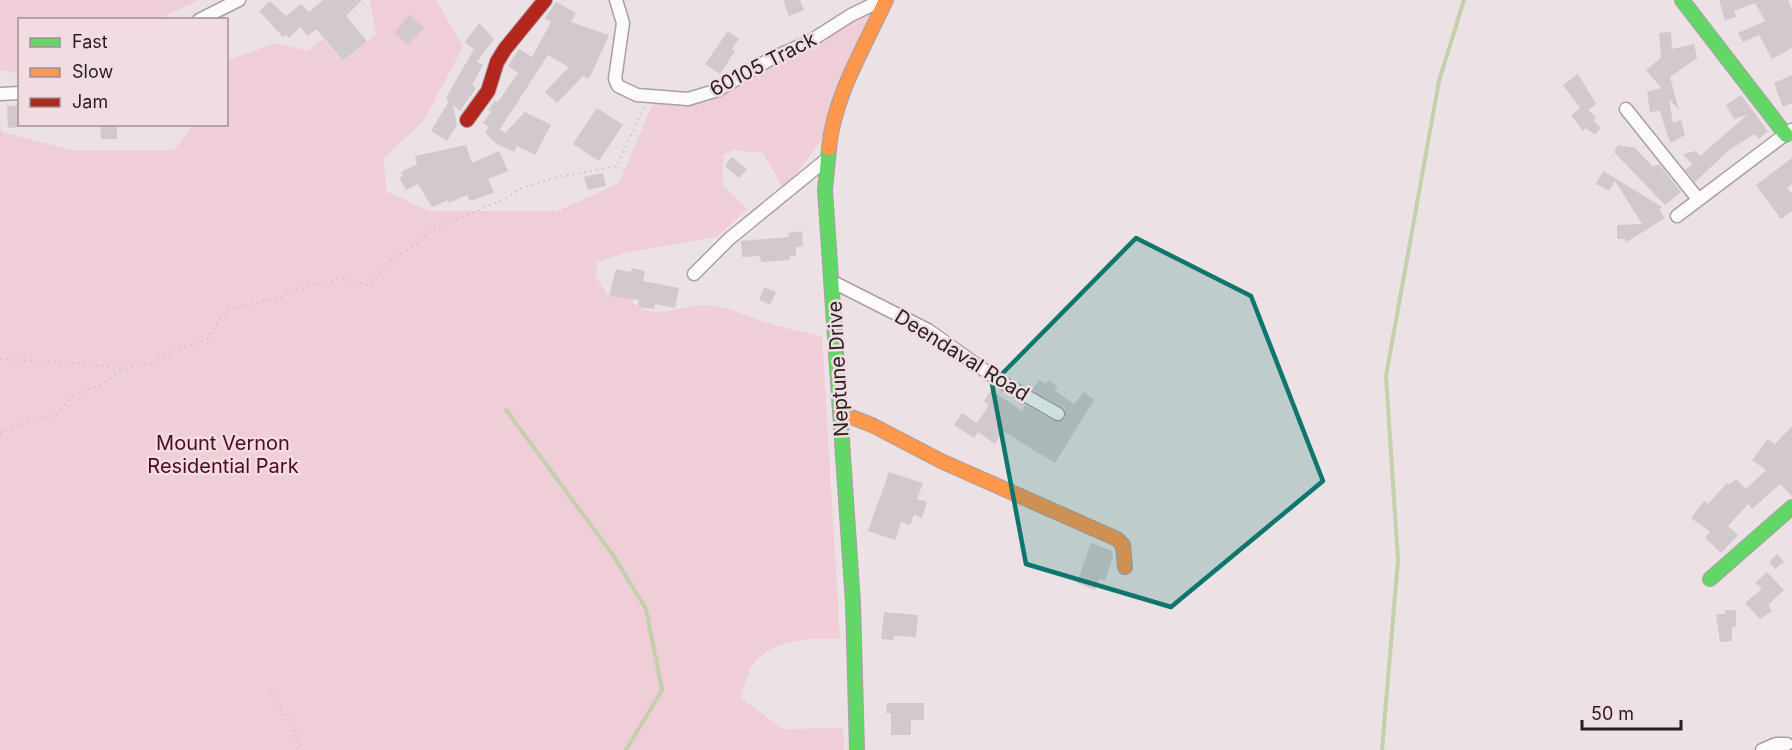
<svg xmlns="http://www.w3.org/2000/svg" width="1792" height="750" viewBox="0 0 1792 750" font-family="Inter,sans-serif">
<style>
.green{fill:#f0ced7}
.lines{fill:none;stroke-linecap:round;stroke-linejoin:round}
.stream{stroke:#c3d0ab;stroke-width:4}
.building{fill:#d2c9cc}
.street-casing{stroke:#a9a0a3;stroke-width:15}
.fast-casing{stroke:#a9a0a3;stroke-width:16}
.slow-casing{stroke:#a9a0a3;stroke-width:16}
.jam-casing{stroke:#a9a0a3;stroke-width:16}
.path{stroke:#c8c4c4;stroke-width:2;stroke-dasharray:1.5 4.5;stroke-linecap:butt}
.street{stroke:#fcfafb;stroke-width:12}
.fast{stroke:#63d668;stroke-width:14}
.slow{stroke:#ff974d;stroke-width:14}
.jam{stroke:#b3261e;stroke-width:14}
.marked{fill:#0f766e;fill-opacity:0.2;stroke:#0f766e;stroke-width:4.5;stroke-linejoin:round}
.labels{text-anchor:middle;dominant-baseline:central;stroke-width:5;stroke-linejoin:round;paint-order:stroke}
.street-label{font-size:20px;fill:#261e20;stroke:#f1dce1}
.park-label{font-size:20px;fill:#4f0627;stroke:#f1dce1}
</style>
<rect width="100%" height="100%" fill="#ece1e4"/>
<g class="green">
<polygon points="0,0 199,0 159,19 20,20 19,74 0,70"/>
<path d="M370,0H436L463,47L424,120L384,158L386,191L429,211H558L619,183L653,104L707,102L777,60L871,10L821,141L784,189L763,153L734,150L723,155V186L747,209L717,237L625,253L597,262L596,277L606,294L633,299V303C655,322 681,304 705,305C723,305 742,314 758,320C779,327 800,332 822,336L840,639C810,638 771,638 752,666C747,675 744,688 741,698L783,729L843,728L844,750H0V125L2,132L71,150H174L194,125L226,124L227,60L276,43L308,51L323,39L343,62L376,34Z"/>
</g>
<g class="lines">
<g class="stream">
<polyline points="506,410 613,555 646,609 662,690 626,750"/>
<polyline points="1382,750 1398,560 1386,376 1439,81 1464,0"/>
</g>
</g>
<g class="building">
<polygon points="323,0 362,0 346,16 367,41 343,61 316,29 308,36 300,27 289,38 286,35 283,37 259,11 270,1 286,16 301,4 309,12"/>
<polygon points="783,0 800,0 804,10 789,16"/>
<polygon points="1719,0 1788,0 1792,10 1792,48 1772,59 1759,35 1743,42 1738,33 1765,21 1755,3 1734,11 1736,17 1725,20"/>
<polygon points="556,2 576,13 571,22 609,35 589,79 583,76 557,103 545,92 569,67 548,55 500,129 505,133 525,112 551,125 535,155 517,146 514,152 497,144 485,133 489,127 483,123 491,112 488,110 495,100 498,102 518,73 508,66 519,49 532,57 551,22 545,18"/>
<polygon points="410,15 424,28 408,45 394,32"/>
<polygon points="479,23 494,39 477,62 483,65 472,85 476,88 460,111 453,105 457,125 447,141 431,131 449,101 446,98 474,49 465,42"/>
<polygon points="728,31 739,39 732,49 735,51 720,74 705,64"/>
<polygon points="1671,32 1672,49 1694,44 1697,58 1670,77 1679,110 1669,99 1673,123 1681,120 1685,135 1670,143 1660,111 1650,112 1647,92 1661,88 1646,70 1661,58 1659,33"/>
<polygon points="1578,74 1596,104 1588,110 1596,117 1593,120 1601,128 1595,135 1586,128 1583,131 1571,115 1580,108 1563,85"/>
<polygon points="1792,75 1792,103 1783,107 1774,83"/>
<polygon points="1741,95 1768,131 1759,139 1754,134 1728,151 1695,182 1685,170 1692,164 1683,154 1696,151 1700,156 1748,114 1734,119 1726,105"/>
<polygon points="20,105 20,127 8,128 7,106"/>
<polygon points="597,108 623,125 599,161 573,144"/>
<polygon points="100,124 117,124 117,139 101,139"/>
<polygon points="466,145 472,163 499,151 508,171 488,179 494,193 470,201 467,195 449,203 448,200 432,207 418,184 406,190 399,177 403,176 401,172 417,164 415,156"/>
<polygon points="1618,145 1635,148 1653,167 1659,164 1681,192 1665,205 1614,152"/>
<polygon points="732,157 747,169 739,178 725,166"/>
<polygon points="1792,158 1792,184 1787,188 1792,194 1792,211 1781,219 1756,185"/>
<polygon points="1603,171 1662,207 1659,209 1665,218 1625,243 1625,239 1617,239 1617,225 1642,224 1615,181 1609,191 1596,184"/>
<polygon points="603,173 606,186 588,190 584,177"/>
<polygon points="802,231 803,246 796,247 796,256 790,256 790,260 761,262 760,256 742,257 741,241 789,237 788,233"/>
<polygon points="632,268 645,271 643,281 679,288 675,308 655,304 654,309 638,307 639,300 609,296 616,269 631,272"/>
<polygon points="764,287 776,292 770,305 759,300"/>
<polygon points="1039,380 1046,384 1048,380 1058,387 1055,391 1074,404 1084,392 1094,400 1055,463 1003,431 995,444 978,432 974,438 954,425 962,413 977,423 989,405 984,401 991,390 1022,411 1025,405 1054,421 1062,421 1065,418 1065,409 1032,390"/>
<polygon points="1792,426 1792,496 1780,484 1752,509 1748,504 1728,526 1738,535 1721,553 1705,538 1710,532 1691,518 1704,501 1708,504 1727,483 1729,485 1736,479 1746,489 1766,470 1752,460 1768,439 1775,444"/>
<polygon points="889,472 923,483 917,499 927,502 922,518 914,515 910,525 901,522 895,540 868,531"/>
<polygon points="1091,543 1112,551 1113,557 1105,581 1099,579 1095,590 1077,583"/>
<polygon points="1777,554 1784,562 1775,569 1769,562"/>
<polygon points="1767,572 1784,590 1768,605 1772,611 1760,619 1745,603 1762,589 1755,583"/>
<polygon points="1725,610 1736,610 1736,624 1735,627 1732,627 1732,641 1720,642 1716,614 1725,614"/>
<polygon points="884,612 918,615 916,637 894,636 893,640 881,639"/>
<polygon points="887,703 924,703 924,720 911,720 911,735 891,735 891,713 886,713"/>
</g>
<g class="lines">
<defs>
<g id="street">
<polyline points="616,0 623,23 615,79 618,86 637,95 688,99 718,90 772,58 807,43 851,15 882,0"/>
<polyline points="199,20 239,0"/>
<polyline points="0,94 20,93"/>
<polyline points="1626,109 1698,199"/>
<polyline points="1677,216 1791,130"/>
<polyline points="694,274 729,239 827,159"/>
<polyline points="833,282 928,330 998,380 1058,414"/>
<polyline points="1762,750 1776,744 1787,744"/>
</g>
<g id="fast">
<polyline points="1682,0 1786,135"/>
<polyline points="829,149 825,190 853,603 857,750"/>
<polyline points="1710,579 1792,507"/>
</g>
<g id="slow">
<path d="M829,149C833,98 865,46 886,0"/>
<polyline points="841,413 872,425 941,461 1117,539 1123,545 1125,567"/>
</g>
<polyline id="jam" points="467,120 488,91 497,62 505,49 545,0"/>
</defs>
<use href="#street" class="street-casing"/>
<use href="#fast" class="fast-casing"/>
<use href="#slow" class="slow-casing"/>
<use href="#jam" class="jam-casing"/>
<g class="path">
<polyline points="0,359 80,363 123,369 153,363 160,356 165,358 174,351 207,340 221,318 230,309 283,297 293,290 343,278 366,285 377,278 392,258 417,244 429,231 505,199 522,188 553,178 617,166 644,107"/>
<path d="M0,433C19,427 35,416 55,416L72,396L99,386L121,370"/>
<polyline points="271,694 293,727 300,750"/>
</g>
<use href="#street" class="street"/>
<use href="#fast" class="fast"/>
<use href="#slow" class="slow"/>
<use href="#jam" class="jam"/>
</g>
<path class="marked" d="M1136,238L1251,296L1323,481L1171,607L1026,564L992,384Z"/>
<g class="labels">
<g class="street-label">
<text transform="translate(763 64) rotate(-27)">60105 Track</text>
<text transform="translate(962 355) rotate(32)">Deendaval Road</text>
<text transform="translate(838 369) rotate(-93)">Neptune Drive</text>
</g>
<g class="park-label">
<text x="223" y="443">Mount Vernon<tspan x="223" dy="23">Residential Park</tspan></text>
</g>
</g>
<rect x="18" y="18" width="210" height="108" fill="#f1dce1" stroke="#a09094" stroke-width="1.5"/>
<rect x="30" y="38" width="30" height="9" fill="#63d668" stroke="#a09094" stroke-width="1.5"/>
<text x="72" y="48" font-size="18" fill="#261e20">Fast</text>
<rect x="30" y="68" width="30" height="9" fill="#ff974d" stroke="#a09094" stroke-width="1.5"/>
<text x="72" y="78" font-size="18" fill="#261e20">Slow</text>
<rect x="30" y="98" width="30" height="9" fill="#b3261e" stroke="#a09094" stroke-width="1.5"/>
<text x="72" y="108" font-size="18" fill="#261e20">Jam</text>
<path d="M1582 720v9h99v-9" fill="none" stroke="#261e20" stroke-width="3"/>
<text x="1591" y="720" font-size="18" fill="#261e20" stroke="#f1dce1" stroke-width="4.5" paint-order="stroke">50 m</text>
</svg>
